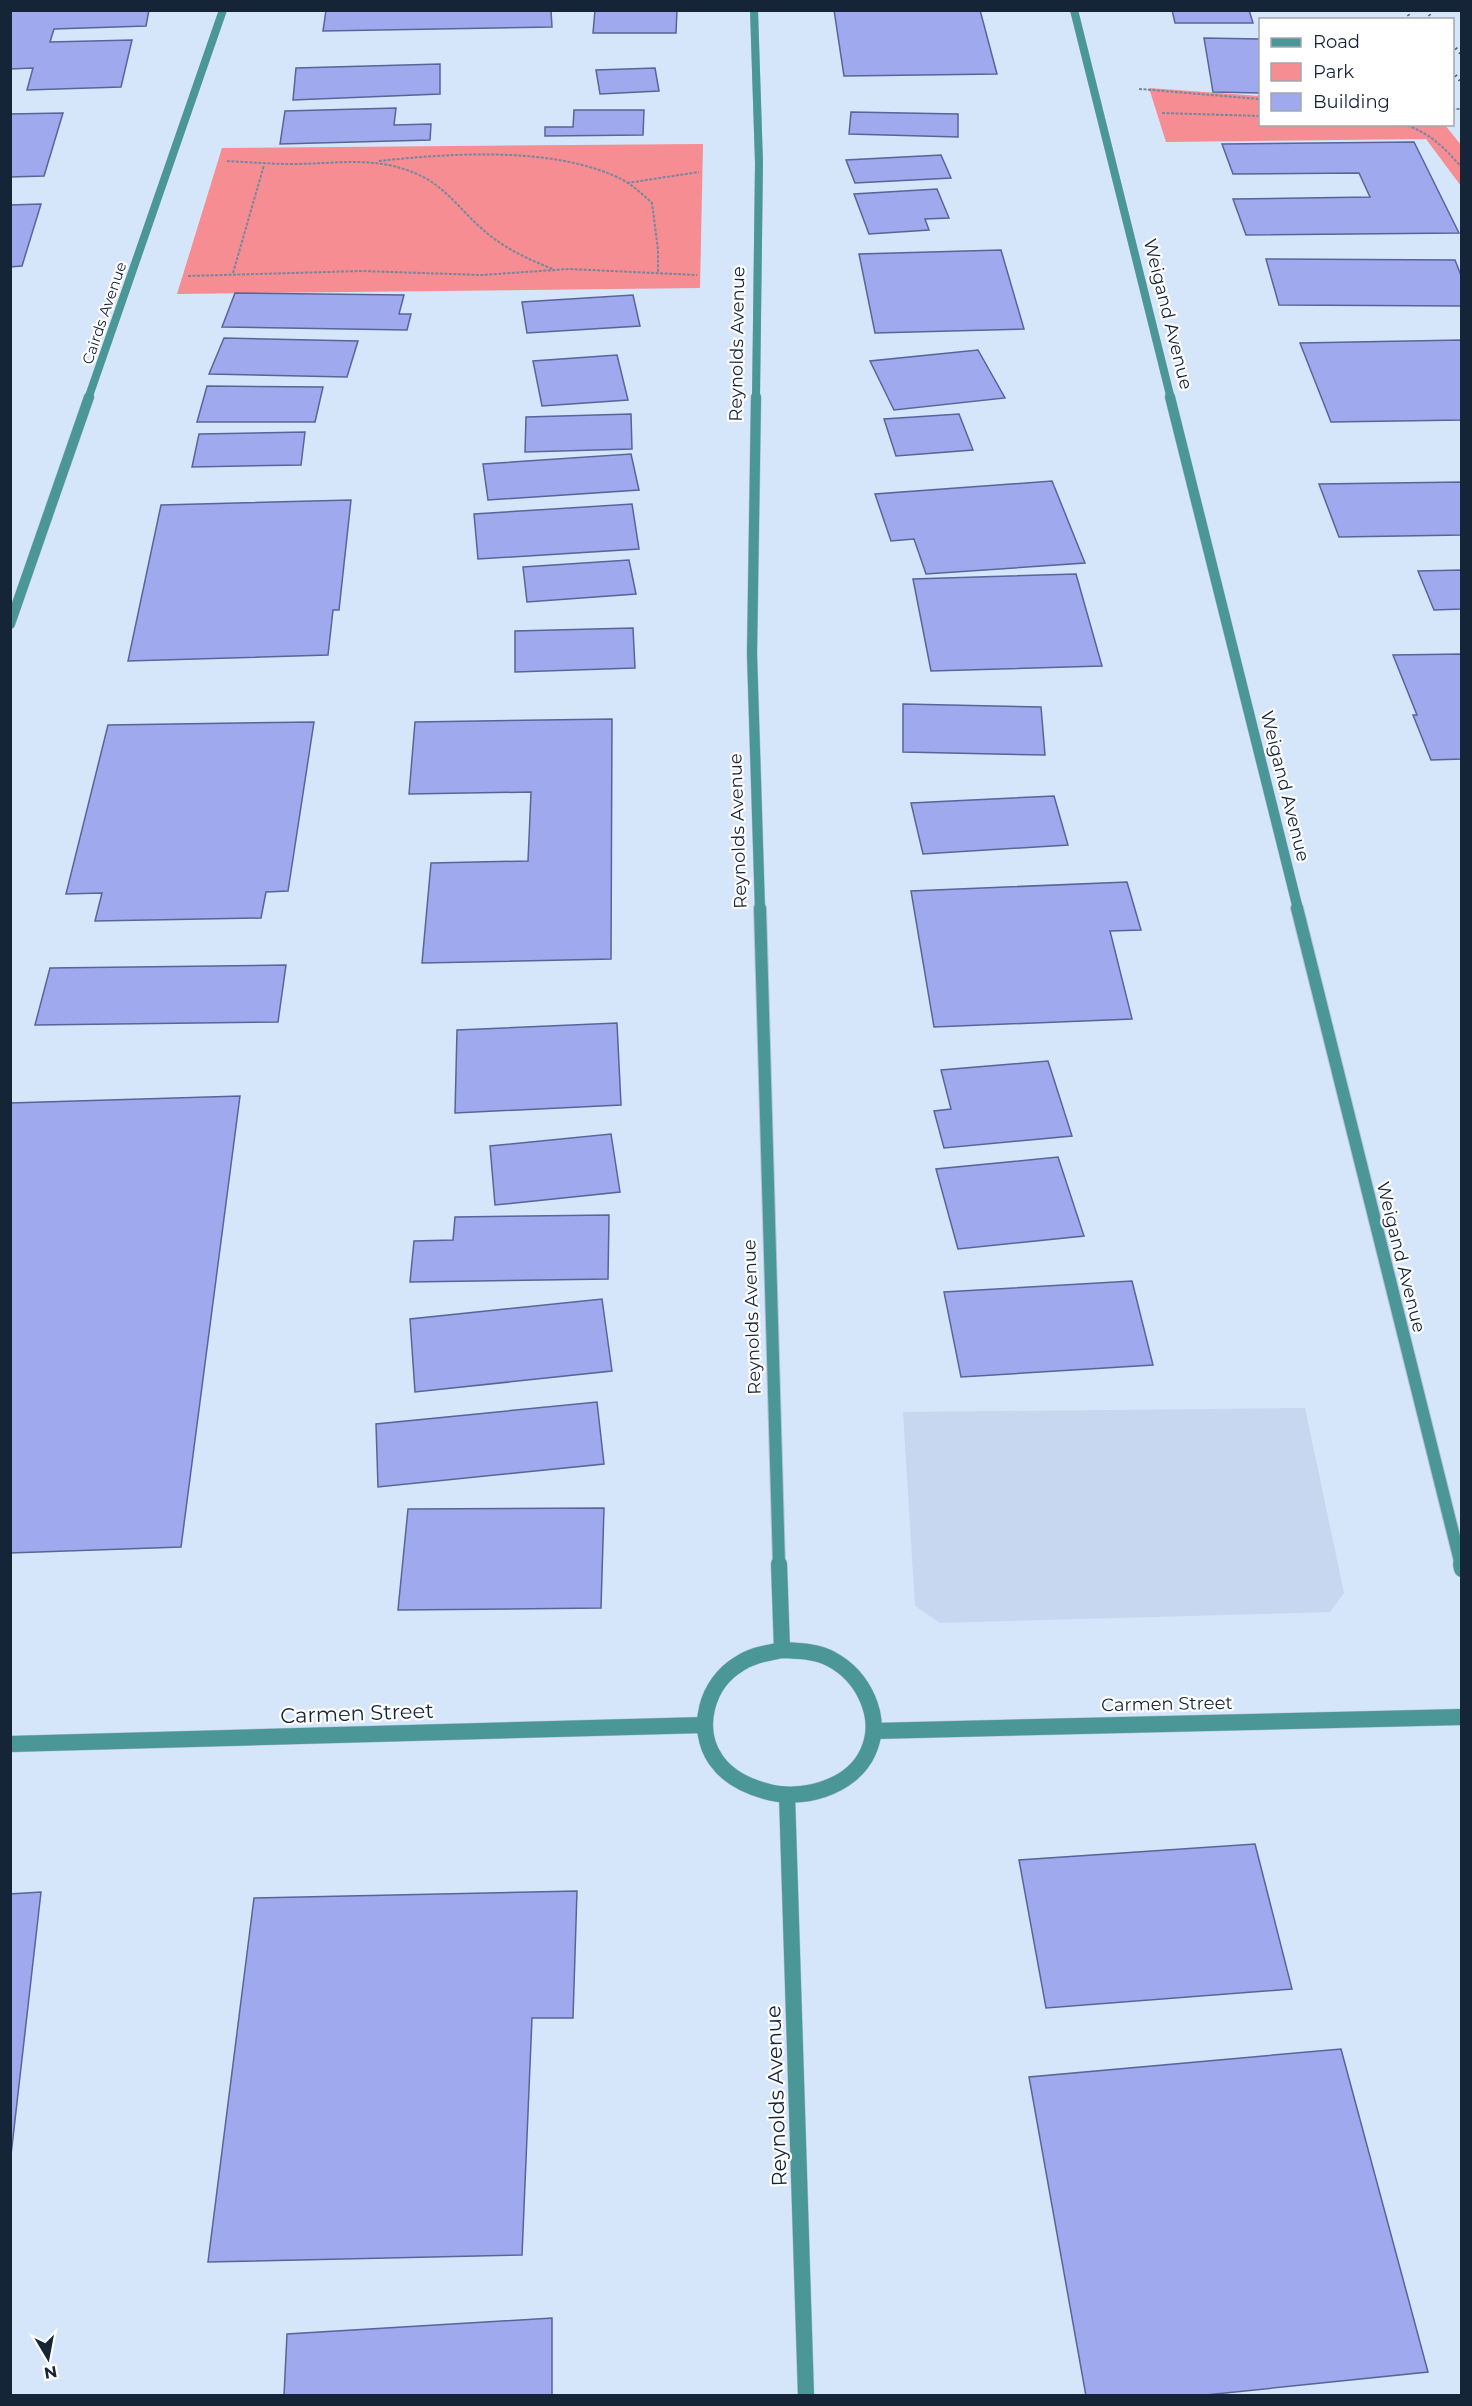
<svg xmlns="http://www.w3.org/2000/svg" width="1472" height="2406" viewBox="0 0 1472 2406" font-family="Montserrat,sans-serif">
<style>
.built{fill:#c6d7ef}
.green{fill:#f58d93}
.building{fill:#9ea9ee;stroke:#5b6399;stroke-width:1.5}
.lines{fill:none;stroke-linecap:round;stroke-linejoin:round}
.street-far3-casing{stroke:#b3c2d7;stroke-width:8}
.street-far2-casing{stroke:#b3c2d7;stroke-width:11}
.street-far1-casing{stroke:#b3c2d7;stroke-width:14}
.street-casing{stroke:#b3c2d7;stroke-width:17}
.path{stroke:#78879c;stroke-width:2;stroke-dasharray:3 1.5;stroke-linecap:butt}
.street-far3{stroke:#4b9798;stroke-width:8}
.street-far2{stroke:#4b9798;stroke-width:10}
.street-far1{stroke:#4b9798;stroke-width:12}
.street{stroke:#4b9798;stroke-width:16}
.rail{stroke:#4a596d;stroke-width:3;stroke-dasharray:1.5 4;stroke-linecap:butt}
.labels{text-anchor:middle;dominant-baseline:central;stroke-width:4.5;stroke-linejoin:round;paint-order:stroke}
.far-street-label{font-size:15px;fill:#162438;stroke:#fff}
.street-label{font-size:18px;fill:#162438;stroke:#fff}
.near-street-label{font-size:21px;fill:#162438;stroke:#fff}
</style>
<rect width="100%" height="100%" fill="#d5e5fa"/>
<polygon class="built" points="1305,1408 1344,1593 1330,1612 940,1623 915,1606 903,1412"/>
<g class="green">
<polygon points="1149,88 1260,96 1260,124 1445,125 1461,145 1461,186 1426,139 1166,142"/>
<polygon points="703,144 700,288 177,294 222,148"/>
</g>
<g class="building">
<polygon points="10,10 149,10 146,26 54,29 50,42 132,40 121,87 27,90 33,68 10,69"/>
<polygon points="326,10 551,10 552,27 323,31"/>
<polygon points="595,10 677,10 676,33 593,33"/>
<polygon points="834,10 980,10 997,74 844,76"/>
<polygon points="1172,10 1249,10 1253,23 1175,23"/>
<polygon points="1204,38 1260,39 1260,93 1213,92"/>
<polygon points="440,64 440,94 293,100 296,68"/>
<polygon points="655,68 659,91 600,94 596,70"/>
<polygon points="396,108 394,125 431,124 430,140 280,144 285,111"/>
<polygon points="574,110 644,110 643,135 545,136 545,127 573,127"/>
<polygon points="851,112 958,114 958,137 849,134"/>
<polygon points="63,113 44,176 10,177 10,114"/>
<polygon points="1414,142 1459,233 1246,235 1233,199 1370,197 1359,173 1233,174 1222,144"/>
<polygon points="941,155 951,178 855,183 846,160"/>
<polygon points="937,189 949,218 925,219 929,230 869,234 854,194"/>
<polygon points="41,204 22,266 10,267 10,205"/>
<polygon points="1001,250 1024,329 875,333 859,254"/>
<polygon points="1266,259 1455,260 1462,278 1462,306 1279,305"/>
<polygon points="235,293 404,295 399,314 411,314 407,330 222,327"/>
<polygon points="633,295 640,326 527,333 522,302"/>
<polygon points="224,338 358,341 347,377 209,374"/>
<polygon points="1462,340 1462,420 1331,422 1300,343"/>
<polygon points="978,350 1005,398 894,410 870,361"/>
<polygon points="617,355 628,400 542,406 533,361"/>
<polygon points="207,386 323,387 315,422 197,422"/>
<polygon points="631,414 632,449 525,452 526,417"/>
<polygon points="959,414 973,450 896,456 884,419"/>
<polygon points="305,432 301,465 192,467 199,434"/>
<polygon points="631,454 639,490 488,500 483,464"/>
<polygon points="1052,481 1085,563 926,574 914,539 891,541 875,494"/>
<polygon points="1462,482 1462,535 1339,537 1319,484"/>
<polygon points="351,500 339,610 333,610 328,655 128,661 161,505"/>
<polygon points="632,504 639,549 478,559 474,514"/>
<polygon points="629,560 636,594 527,602 523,567"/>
<polygon points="1462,570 1462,609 1434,610 1418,571"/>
<polygon points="1076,574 1102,666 931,671 913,579"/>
<polygon points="633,628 635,668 515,672 515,631"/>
<polygon points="1462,654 1462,759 1431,760 1413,715 1417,715 1393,655"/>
<polygon points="903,704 1041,707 1045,755 903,752"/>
<polygon points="612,719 611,959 422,963 431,863 528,861 531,792 409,794 415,722"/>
<polygon points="314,722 288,891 266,892 261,918 95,921 102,893 66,894 108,725"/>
<polygon points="1054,796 1068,845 923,854 911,803"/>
<polygon points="1127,882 1141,930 1110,931 1132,1019 934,1027 911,891"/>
<polygon points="286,965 278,1022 35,1025 50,968"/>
<polygon points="617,1023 621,1105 455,1113 457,1030"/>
<polygon points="1048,1061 1072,1136 944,1148 934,1111 951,1109 941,1070"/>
<polygon points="240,1096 181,1547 10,1553 10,1103"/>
<polygon points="611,1134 620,1192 495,1205 490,1146"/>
<polygon points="1058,1157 1084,1236 958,1249 936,1169"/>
<polygon points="609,1215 608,1279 410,1282 414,1241 453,1240 455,1217"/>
<polygon points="1132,1281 1153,1365 961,1377 944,1292"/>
<polygon points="602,1299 612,1371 415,1392 410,1319"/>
<polygon points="597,1402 604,1464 378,1487 376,1424"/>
<polygon points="604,1508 601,1608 398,1610 408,1509"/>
<polygon points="1255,1844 1292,1989 1046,2008 1019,1860"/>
<polygon points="577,1891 573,2018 532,2018 522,2255 208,2262 254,1898"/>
<polygon points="41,1892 10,2164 10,1894"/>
<polygon points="1341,2049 1428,2372 1196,2396 1086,2396 1029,2077"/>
<polygon points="552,2318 552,2396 284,2396 287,2334"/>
</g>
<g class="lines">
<defs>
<g id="street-far3">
<polyline points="754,10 759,163 756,399"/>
<polyline points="1074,10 1171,399"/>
<polyline points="88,399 223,10"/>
</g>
<g id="street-far2">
<polyline points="756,397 752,654 760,909"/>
<polyline points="1170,397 1298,909"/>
<polyline points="10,624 89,397"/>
</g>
<g id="street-far1">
<polyline points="760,908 779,1565"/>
<polyline points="1297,908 1461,1565"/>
</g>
<g id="street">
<polyline points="779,1564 782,1650"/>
<polyline points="1461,1564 1462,1569"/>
<path d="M782,1650C798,1651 817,1651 831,1659C863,1676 884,1717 868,1752C852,1788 800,1802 765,1791C747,1786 727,1776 716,1760C694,1728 707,1683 739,1664C752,1655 767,1653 782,1650Z"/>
<polyline points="874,1731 1462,1717"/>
<polyline points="10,1744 704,1725"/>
<polyline points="787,1795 806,2396"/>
</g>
</defs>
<use href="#street-far3" class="street-far3-casing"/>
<use href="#street-far2" class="street-far2-casing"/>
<use href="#street-far1" class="street-far1-casing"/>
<use href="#street" class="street-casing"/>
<g class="path">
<polyline points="1139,89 1260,99"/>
<polyline points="1452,109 1462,109"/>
<polyline points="1162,113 1260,116"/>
<path d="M1403,124C1429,132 1445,148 1462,168"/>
<path d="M227,161C248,162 270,164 292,164C341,164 381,154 427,179C449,192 462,211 481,228C502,247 527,259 553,269"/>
<path d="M379,161C452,153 557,146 623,180C634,186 643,195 652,203L658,250V272"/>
<polyline points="627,183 699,172"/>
<polyline points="233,273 264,165"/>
<polyline points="188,276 361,271 482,275 569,269 697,275"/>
</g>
<use href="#street-far3" class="street-far3"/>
<use href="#street-far2" class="street-far2"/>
<use href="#street-far1" class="street-far1"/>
<use href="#street" class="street"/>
<g class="rail">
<polyline points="1405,10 1412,20"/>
<polyline points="1426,10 1433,20"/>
<polyline points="1452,44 1462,55"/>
<polyline points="1452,71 1462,83"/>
</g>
</g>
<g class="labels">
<g class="far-street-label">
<text transform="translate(104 313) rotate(-71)">Cairds Avenue</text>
</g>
<g class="street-label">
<text transform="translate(1168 314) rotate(76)">Weigand Avenue</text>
<text transform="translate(737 344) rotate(-89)">Reynolds Avenue</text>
<text transform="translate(1285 786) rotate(76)">Weigand Avenue</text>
<text transform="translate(738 831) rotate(-92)">Reynolds Avenue</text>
<text transform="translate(1401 1257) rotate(76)">Weigand Avenue</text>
<text transform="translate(752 1317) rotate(-92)">Reynolds Avenue</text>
<text transform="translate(1167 1704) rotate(-1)">Carmen Street</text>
</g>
<g class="near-street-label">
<text transform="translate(357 1713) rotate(-2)">Carmen Street</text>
<text transform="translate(776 2096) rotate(-92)">Reynolds Avenue</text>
</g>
</g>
<rect width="1472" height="2406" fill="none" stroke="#162438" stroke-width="24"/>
<rect x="1259" y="18" width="195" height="108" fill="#ffffff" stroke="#a2a7af" stroke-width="1.5"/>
<rect x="1271" y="38" width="30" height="9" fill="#4b9798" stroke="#a2a7af" stroke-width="1.5"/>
<text x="1313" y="48" font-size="18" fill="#162438">Road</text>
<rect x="1271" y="63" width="30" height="18" fill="#f58d93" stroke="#a2a7af" stroke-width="1.5"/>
<text x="1313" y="78" font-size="18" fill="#162438">Park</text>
<rect x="1271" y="93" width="30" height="18" fill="#9ea9ee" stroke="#a2a7af" stroke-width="1.5"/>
<text x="1313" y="108" font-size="18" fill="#162438">Building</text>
<g transform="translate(48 2358) rotate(170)" stroke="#ffffff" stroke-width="4.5" paint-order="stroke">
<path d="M0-4.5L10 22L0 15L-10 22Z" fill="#162438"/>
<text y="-9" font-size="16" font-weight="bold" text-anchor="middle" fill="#162438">N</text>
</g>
</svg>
